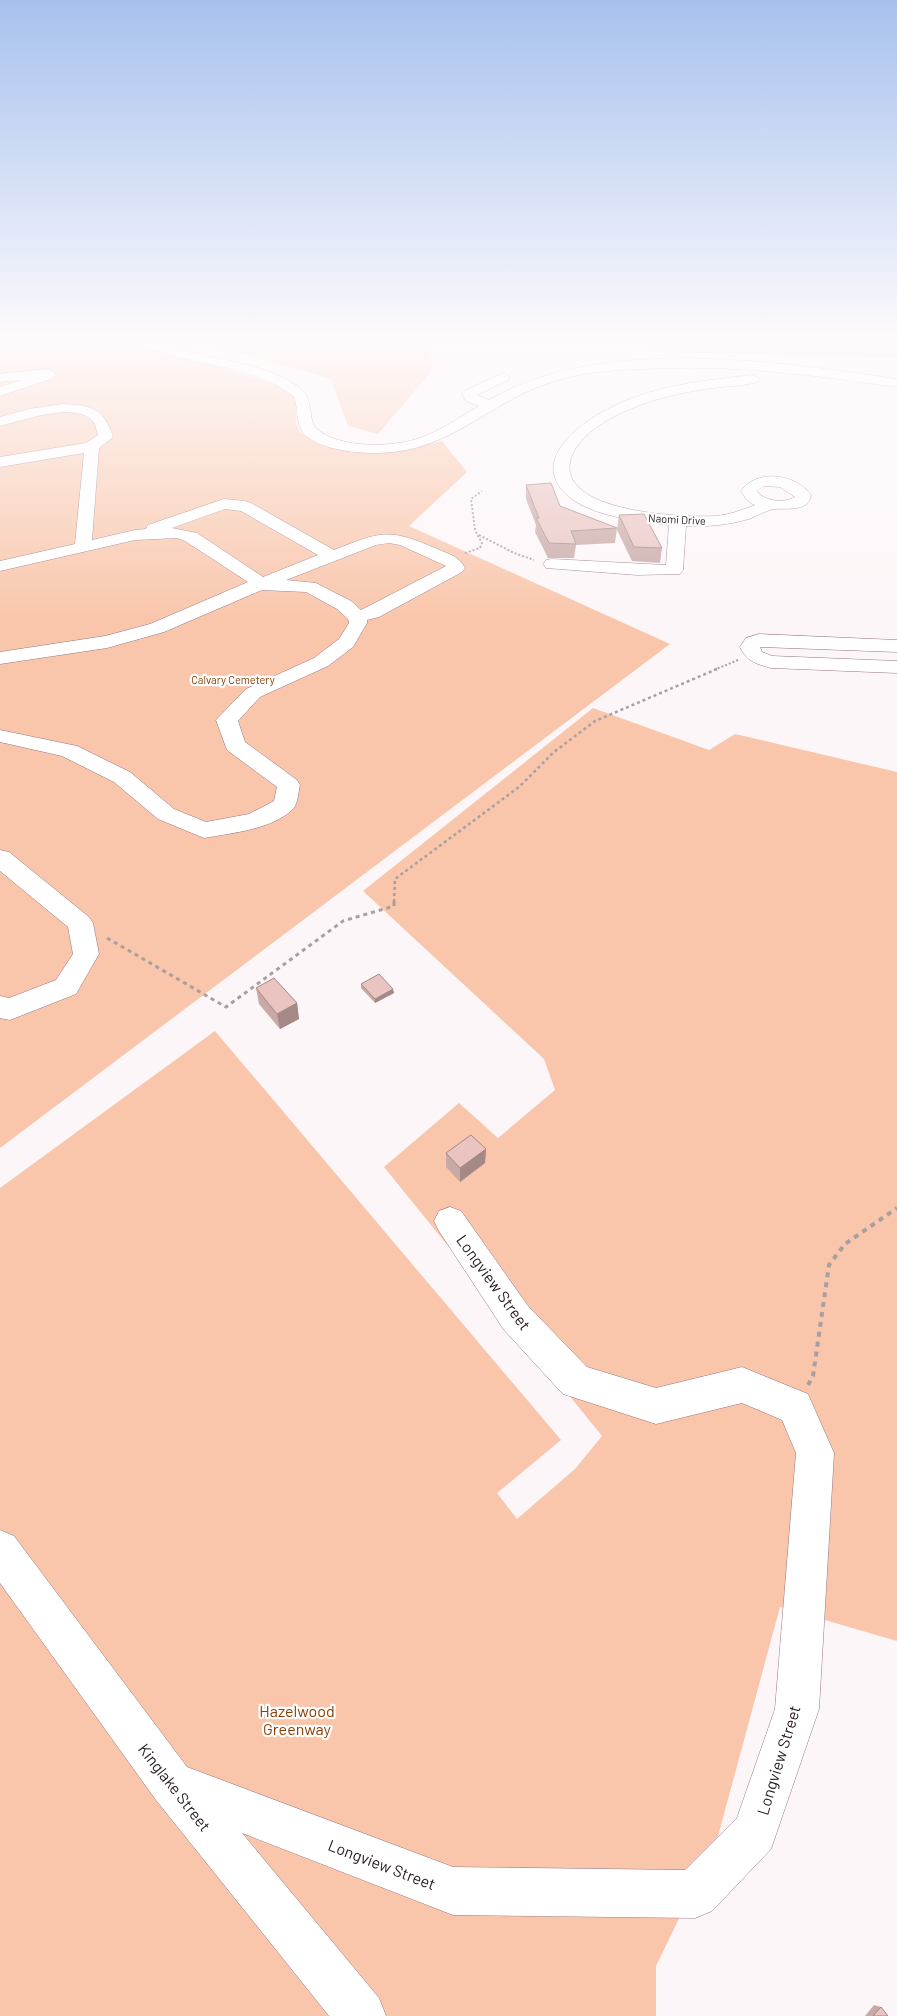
<svg xmlns="http://www.w3.org/2000/svg" width="897" height="2016" viewBox="0 0 897 2016" font-family="Barlow,sans-serif">
<style>
.green{fill:#f9c6ab}
.lines{fill:none;stroke-linecap:round;stroke-linejoin:round}
.minor-casing{stroke:#977680;stroke-width:1}
.path-far3{stroke:#a89fa1;stroke-width:2;stroke-dasharray:2 2;stroke-linecap:butt}
.path-far2{stroke:#a89fa1;stroke-width:2.5;stroke-dasharray:3 3;stroke-linecap:butt}
.path-far1{stroke:#a89fa1;stroke-width:3;stroke-dasharray:4 4;stroke-linecap:butt}
.path{stroke:#a89fa1;stroke-width:4;stroke-dasharray:5 5;stroke-linecap:butt}
.minor{fill:#fff;fill-rule:evenodd}
.wall{fill:#c9a9a6}
.shaded-wall{fill:#a48987}
.building{fill:#eac4c1;stroke:#a48987}
.labels{text-anchor:middle;dominant-baseline:central;stroke-width:4.5;stroke-linejoin:round;paint-order:stroke}
.far-street-label{font-size:11px;fill:#271b1e;stroke:#fff}
.far-park-label{font-size:11px;fill:#8a3e00;stroke:#fff}
.near-street-label{font-size:16px;fill:#271b1e;stroke:#fff}
.near-park-label{font-size:16px;fill:#8a3e00;stroke:#fff}
</style>
<rect width="100%" height="100%" fill="#fdf6f8"/>
<g class="green">
<polygon points="0,339 133,339 161,353 207,363 274,384 286,390 293,396 296,404 296,423 300,432 311,440 328,447 352,452 374,453 398,452 442,441 467,472 409,526 670,644 0,1148"/>
<polygon points="191,339 430,339 432,371 378,434 348,426 331,379"/>
<polygon points="637,339 897,339 897,358 662,352"/>
<polygon points="593,708 709,750 735,734 897,772 897,1641 780,1607 717,1840 656,1966 656,2016 0,2016 0,1188 215,1031 561,1440 497,1493 517,1519 575,1469 602,1436 384,1167 459,1103 498,1138 555,1090 544,1059 363,891"/>
</g>
<g class="lines">
<defs>
<g id="minor">
<path d="M135,339C156,339 163,345 182,350C218,360 271,365 300,388C315,400 307,420 317,429C340,449 395,448 422,437C442,430 460,417 479,406L466,401L462,394L464,391L503,373L510,377L508,380L477,395L489,400C602,335 773,361 897,379V387C813,375 729,364 644,369C615,370 583,372 555,381C488,401 450,454 375,453C355,453 308,449 300,427C296,417 298,407 294,397C267,372 209,365 173,356C160,353 148,347 137,342Z"/>
<polygon points="48,369 55,373 53,378 0,396 0,387 21,380 0,382 0,374"/>
<path d="M753,375L760,379L758,382C743,386 728,386 713,388C684,392 655,398 628,410C607,419 579,435 571,458C554,512 682,518 715,516C729,515 742,510 755,505C748,502 745,498 741,491C757,468 796,474 811,495C809,512 787,508 775,509C766,510 757,516 749,519C728,525 708,527 686,526L683,570L680,574L637,575L546,568L543,564L546,560L552,559L666,565L669,525C640,522 591,516 568,496C526,459 585,419 616,405C658,385 707,380 753,375ZM764,486L780,487L795,497C785,503 764,502 757,491Z"/>
<path d="M62,404C91,405 104,408 113,437L99,448L92,540L135,530L146,529L148,525L218,501L224,499L245,501L251,503L334,550C382,531 389,528 437,549C449,554 459,556 465,568L462,572L379,617L367,620V623L353,647L328,666L260,697L238,721L245,742L297,780L300,785C298,793 298,805 292,810C270,830 231,833 204,838L158,819L114,782L62,756L0,742V730L77,746L130,772L174,809L206,822L249,814L274,801L277,787L227,750L216,720L246,689L314,658L339,639L349,623L348,619L337,609L306,592L262,590L164,632L107,648L0,664V652L105,636L150,624L248,582L185,541L177,538L135,540L0,571V561L75,544L84,453L0,467V457L86,443L98,435C97,432 96,427 95,424C79,399 22,421 0,426V417L29,409ZM225,509L241,511L318,555L263,577L197,533L172,528ZM389,543L400,545L446,566L361,610L351,601L316,583L286,580L376,545Z"/>
<path d="M759,634L897,640V652L760,647L762,652L772,656L897,661V673L771,668C757,664 747,662 740,647L746,638Z"/>
<polygon points="0,850 9,852 89,917 93,923 99,954 76,994 10,1020 0,1018 0,996 9,998 56,980 73,954 68,927 0,871"/>
<polygon points="450,1207 461,1211 528,1306 587,1367 656,1388 742,1367 808,1394 834,1453 819,1709 771,1849 712,1911 695,1918 453,1915 242,1833 379,1998 386,2016 329,2016 156,1800 0,1583 0,1530 14,1536 187,1767 453,1867 685,1870 737,1818 775,1709 796,1453 782,1420 742,1403 656,1424 563,1394 504,1330 439,1231 434,1221 439,1211"/>
</g>
</defs>
<use href="#minor" class="minor-casing"/>
<g class="path-far3">
<polyline points="479,535 514,553 534,560"/>
<polyline points="465,553 480,548 482,543 475,530 471,499 482,491"/>
<polyline points="714,670 738,660"/>
</g>
<polyline class="path-far2" points="394,902 395,879 519,787 554,752 595,721 717,669"/>
<polyline class="path-far1" points="107,938 226,1007 343,921 394,906 394,900"/>
<polyline class="path" points="808,1385 813,1376 829,1265 845,1244 897,1208"/>
<use href="#minor" class="minor"/>
</g>
<g class="wall">
<polygon points="526,485 560,506 617,528 615,543 576,545 574,558 548,558 535,532 536,525 526,499"/>
<polygon points="619,515 662,548 660,563 632,561 617,530"/>
<polygon points="361,984 394,993 375,1003 361,988"/>
<polygon points="256,988 297,1003 299,1019 280,1029 259,1004"/>
<polygon points="486,1149 485,1163 460,1182 446,1167 446,1153"/>
<polygon points="874,2005 881,2007 888,2016 865,2016"/>
</g>
<g class="shaded-wall">
<polygon points="393,989 394,993 375,1003 375,999"/>
<polygon points="297,1003 299,1019 280,1029 277,1014"/>
<polygon points="486,1149 485,1163 460,1182 460,1168"/>
</g>
<g class="building">
<polygon points="551,483 560,506 617,528 571,531 576,544 549,543 536,518 539,518 526,485"/>
<polygon points="644,514 662,548 634,547 619,515"/>
<polygon points="379,974 393,989 375,999 361,984"/>
<polygon points="274,978 297,1003 277,1014 256,988"/>
<polygon points="471,1135 486,1149 460,1168 446,1153"/>
<polygon points="881,2007 888,2016 873,2016"/>
</g>
<linearGradient id="sky" x2="0" y2="1"><stop stop-color="#a7c1ee"/><stop offset="0.55" stop-color="#fefbfc"/><stop offset="1" stop-color="#fefbfc" stop-opacity="0"/></linearGradient>
<rect width="897" height="621" fill="url(#sky)"/>
<g class="labels">
<g class="far-street-label">
<text transform="translate(677 519) rotate(3)">Naomi Drive</text>
</g>
<g class="far-park-label">
<text x="233" y="679">Calvary Cemetery</text>
</g>
<g class="near-street-label">
<text transform="translate(494 1282) rotate(54)">Longview Street</text>
<text transform="translate(778 1760) rotate(-73)">Longview Street</text>
<text transform="translate(175 1787) rotate(52)">Kinglake Street</text>
<text transform="translate(382 1864) rotate(21)">Longview Street</text>
</g>
<g class="near-park-label">
<text x="297" y="1710">Hazelwood<tspan x="297" dy="18">Greenway</tspan></text>
</g>
</g>
</svg>
